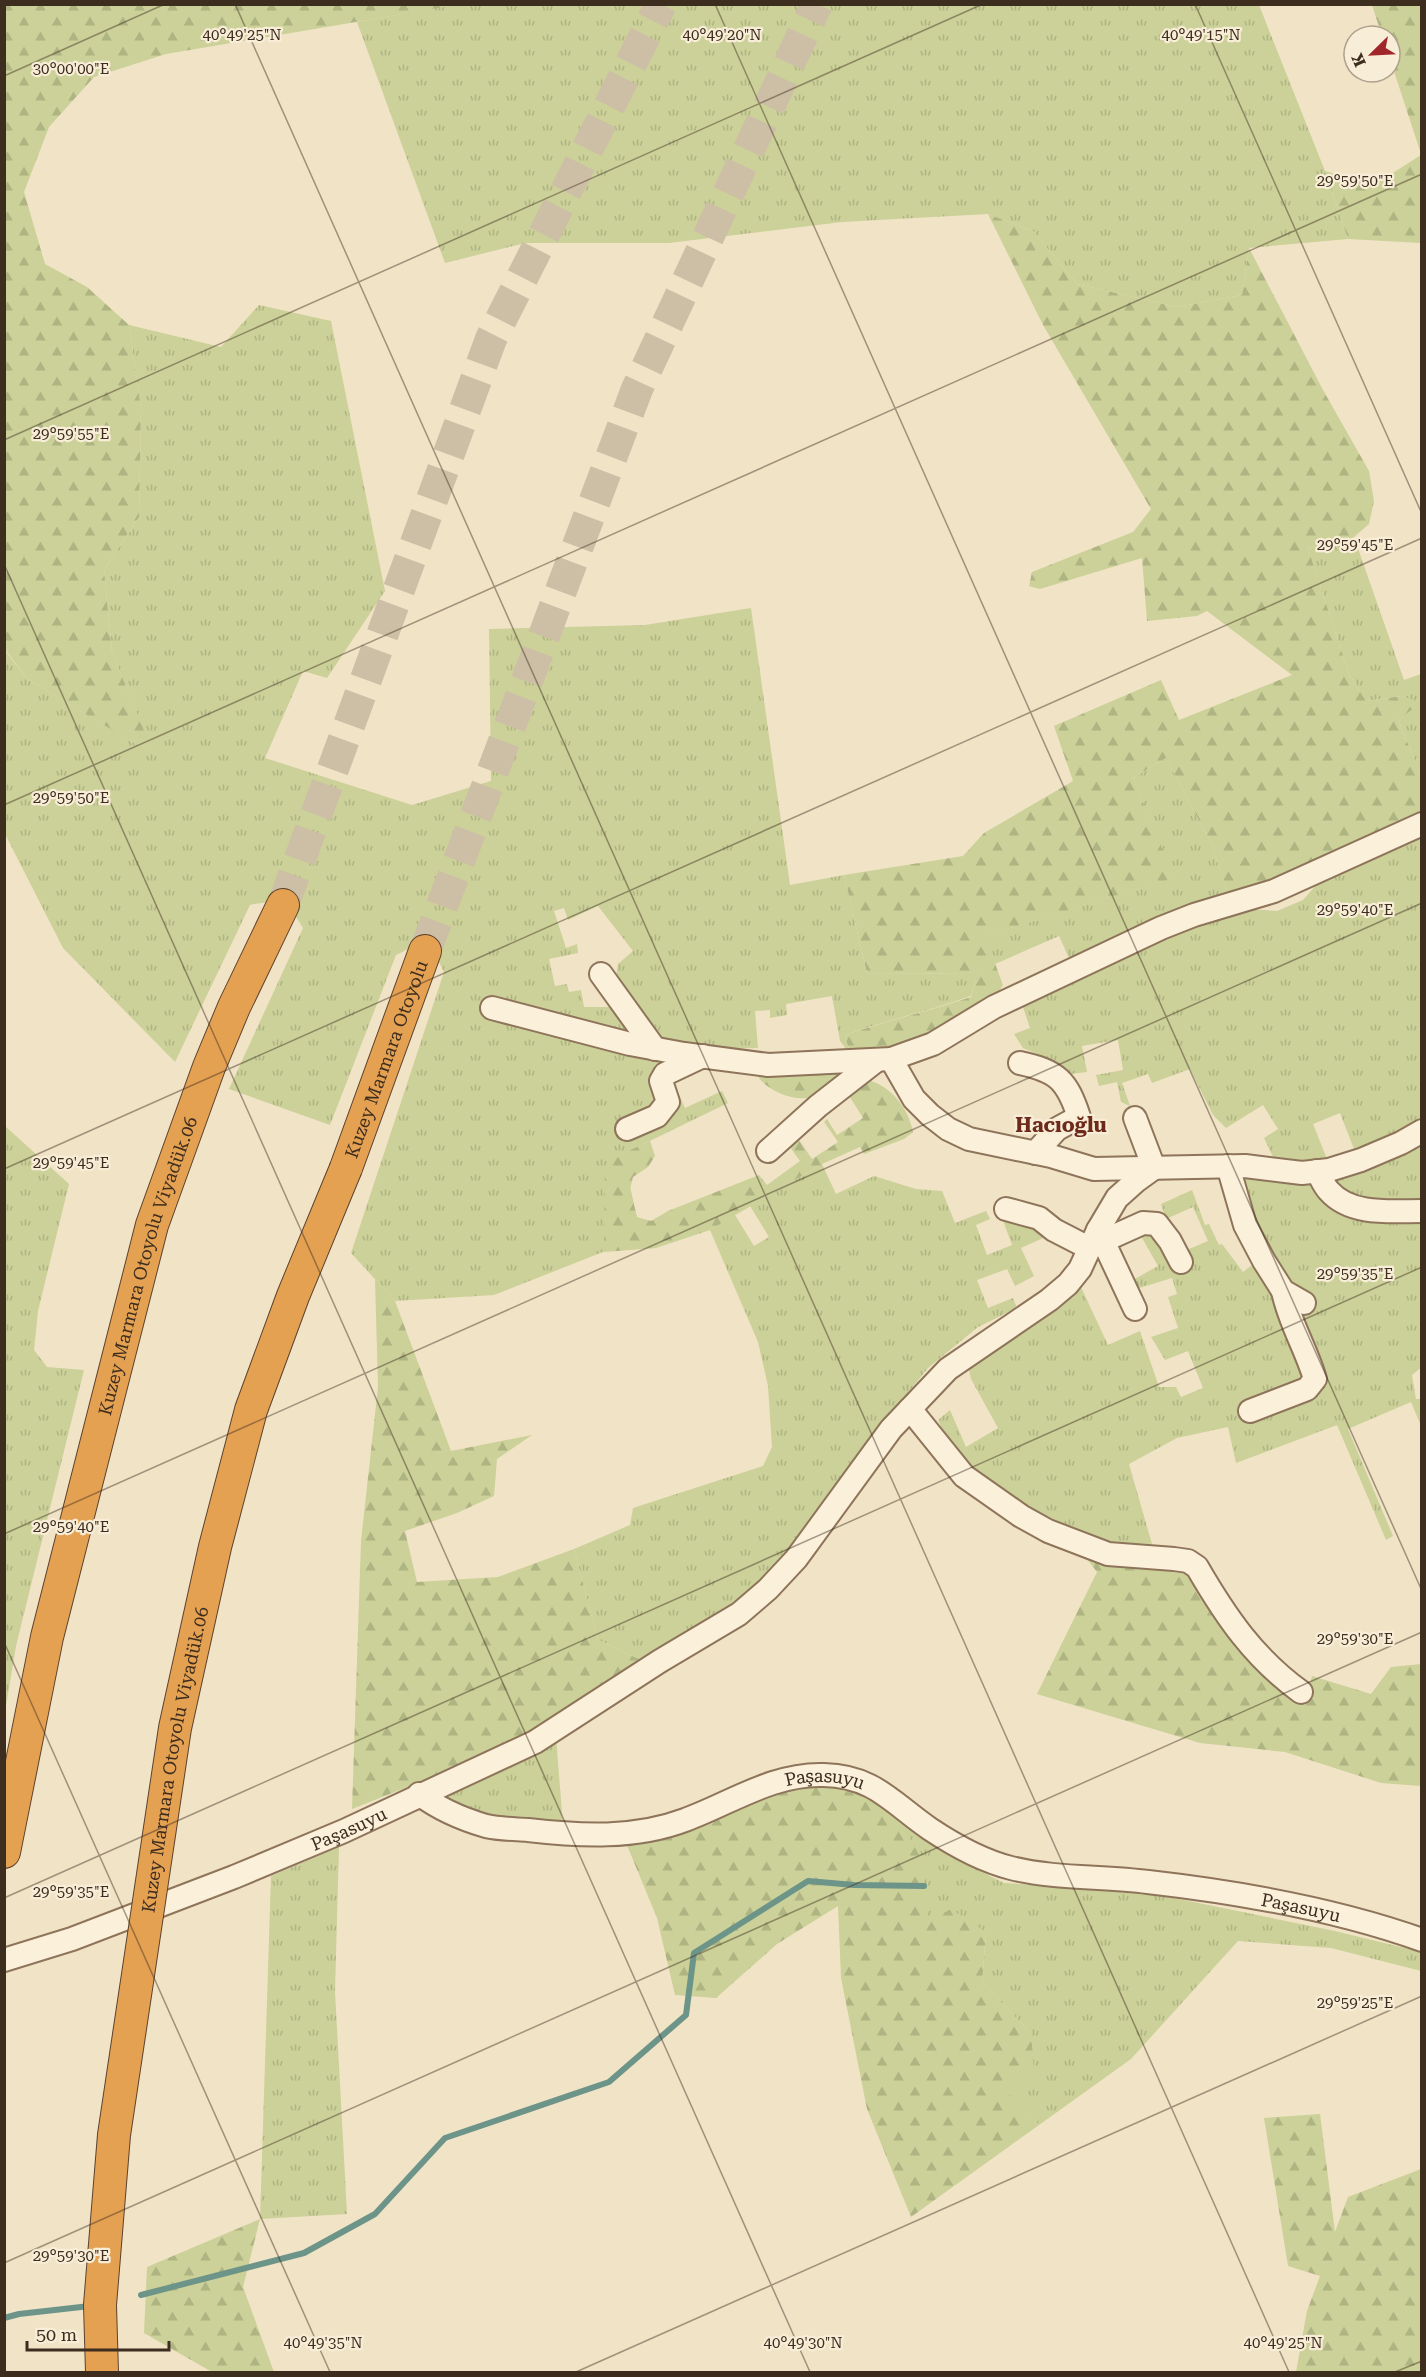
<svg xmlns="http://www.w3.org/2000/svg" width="1426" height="2377" viewBox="0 0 1426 2377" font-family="'Roboto Serif',serif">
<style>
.grass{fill:url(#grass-tufts)}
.forest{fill:url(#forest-firs)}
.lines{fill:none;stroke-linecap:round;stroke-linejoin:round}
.stream{stroke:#6d9489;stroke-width:6}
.highway-tunnel{stroke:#cdbfa5;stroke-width:32;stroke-dasharray:32 16;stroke-linecap:butt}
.minor-casing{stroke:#8e745a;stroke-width:26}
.highway-casing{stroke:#5c422e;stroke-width:34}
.minor{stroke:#fbf0da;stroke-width:22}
.highway{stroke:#e5a152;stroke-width:32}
.highway-bridge-casing{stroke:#5c422e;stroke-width:34;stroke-linecap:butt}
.highway-bridge{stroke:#e5a152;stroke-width:32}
.ticks{fill:none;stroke:#3d2d1f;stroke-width:1.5;stroke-opacity:0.45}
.labels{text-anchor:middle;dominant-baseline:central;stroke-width:4.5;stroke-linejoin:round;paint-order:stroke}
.street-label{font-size:18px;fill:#3d2d1f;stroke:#f8edd6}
.neighbourhood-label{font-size:20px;font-weight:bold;fill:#6d2a1b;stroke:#f8edd6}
.ticks-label{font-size:15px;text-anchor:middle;fill:#3d2d1f;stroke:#f8edd6;stroke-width:4.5;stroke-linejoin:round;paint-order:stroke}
</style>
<defs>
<pattern id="grass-tufts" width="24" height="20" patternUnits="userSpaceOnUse" patternTransform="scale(1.5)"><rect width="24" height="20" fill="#cbd198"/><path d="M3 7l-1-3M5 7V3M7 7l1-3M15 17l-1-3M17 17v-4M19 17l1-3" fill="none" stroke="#afb483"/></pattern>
<pattern id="forest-firs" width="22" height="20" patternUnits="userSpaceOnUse" patternTransform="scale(1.5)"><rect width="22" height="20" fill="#cbd198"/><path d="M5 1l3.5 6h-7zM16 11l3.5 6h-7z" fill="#afb483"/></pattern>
</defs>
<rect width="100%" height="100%" fill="#f1e3c6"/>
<g class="grass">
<polygon points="456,4 1259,5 1325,171 1348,239 1249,248 1242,295 1177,307 1077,284 1033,231 988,214 842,222 669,243 525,243 445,263 357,22"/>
<path d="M259,305L331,321L385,591L327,678L303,671L265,758L412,805L491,781L489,629L645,625L751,608L790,885L844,875L867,973L977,974L971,996C929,1011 887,1020 845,1035L850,1054L840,1041L832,996L786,1004L787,1015L770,1018V1010L755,1011L758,1048L703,1049L661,1041L615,983L618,964L633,951L598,906L568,920L564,908L554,911L566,948L577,944L578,953L549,959L555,986L567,984L569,992L581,990L584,1007H618L639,1039L486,997L481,1010L580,1038L708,1060L671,1078L685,1108L722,1091L728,1103L623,1154L641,1237L494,1295L395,1301L351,1253L444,972L437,958L410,948L396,955L330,1125L229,1089L303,928C289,903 277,899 250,905L175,1062L63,948L5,834L4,649L27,679L153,754L112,652L104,570L139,517L141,408L129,325L221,347Z"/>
<polygon points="1354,537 1404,680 1421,674 1421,775 1398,720 1420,703 1402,696 1366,701 1349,674 1308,548"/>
<polygon points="1166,758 1211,843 1230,899 1069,958 1059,936 995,964 984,936 1173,878 1133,778"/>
<polygon points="1421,824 1421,1117 1396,1135 1354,1149 1340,1113 1313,1124 1327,1159 1275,1161 1264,1138 1278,1129 1263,1105 1226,1128 1213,1115 1190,1069 1152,1083 1148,1074 1122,1083 1130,1106 1121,1102 1117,1082 1099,1086 1096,1075 1123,1070 1118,1040 1082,1046 1087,1072 1070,1074 1054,1061 1023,1048 1014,1034 1030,1028 1023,1007 1215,916 1248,909 1277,911 1303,900 1319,882"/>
<polygon points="5,1126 69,1184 38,1311 34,1350 47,1367 84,1370 16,1646 5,1712"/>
<path d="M1421,1146L1422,1367L1412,1375L1416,1399H1421V1426L1411,1402L1348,1429L1393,1536L1386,1540L1337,1425L1236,1463L1228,1427L1177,1438L1129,1464L1152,1544L1117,1543L1084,1534L1003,1494L950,1447L938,1420L950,1410L966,1447L998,1428L971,1379L968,1365L1080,1285L1108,1345L1140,1331L1159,1387H1176L1181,1397L1203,1388L1188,1351L1165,1360L1151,1337L1178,1328L1168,1297L1177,1294L1172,1278L1136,1289L1131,1281L1158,1266L1137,1229L1145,1228L1182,1252L1208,1241L1193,1207L1166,1219L1161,1204L1192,1190L1205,1225L1209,1224L1219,1245L1222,1244L1243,1272L1256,1262L1307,1371L1292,1391L1238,1412L1239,1417L1317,1392L1243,1193L1242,1173C1263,1176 1285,1181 1307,1182C1346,1183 1387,1164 1421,1146Z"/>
<polygon points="822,1164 836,1194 874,1176 916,1189 942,1191 955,1223 986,1211 990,1219 976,1225 987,1255 1012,1245 1001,1215 1052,1234 1021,1248 1034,1276 1015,1286 1007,1269 977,1280 988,1308 1013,1298 1017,1308 978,1327 928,1368 884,1422 797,1542 744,1596 722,1613 643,1661 598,1640 574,1549 630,1525 633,1508 763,1466 772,1447 768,1386 758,1342 710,1230 735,1215 754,1246 769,1237 750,1206"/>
<polygon points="556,1737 563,1825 454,1811 442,1795"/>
<polygon points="880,1801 974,1868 1004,1883 1118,1890 1174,1898 1335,1931 1421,1952 1421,1971 1331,1948 1238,1941 1131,2059 1039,2125 1005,2091 1031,2033 982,1983 986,1932 929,1922"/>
<polygon points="339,1847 335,1991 347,2214 260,2219 271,1876"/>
</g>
<g class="forest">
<polygon points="4,5 456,5 166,54 94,77 49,127 24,192 45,264 87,287 129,325 141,408 139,517 104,570 112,652 154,755 27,679 5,649"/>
<polygon points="1372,5 1421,5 1421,154 1390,59 1390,36 1382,36"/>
<polygon points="1421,155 1421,243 1348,239 1325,171 1350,178 1388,176"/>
<path d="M988,214L1033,231L1077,284L1177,307L1242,295L1249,248L1323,390L1369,471L1374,501L1369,524L1354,537L1308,548L1349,674L1366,701L1402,696L1421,703L1398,720L1421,775V814L1230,899L1211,843L1166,758L1133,778L1174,878L985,936L1003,985L994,999L934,1033L895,1048L850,1054L845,1035C886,1021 929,1011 971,997L977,974L867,973L844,875L963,856L984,833L1073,781L1054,726L1161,680L1179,720L1292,675L1207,611L1197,616L1147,621L1142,558L1040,589L1029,586L1032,572L1133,532L1151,509L1043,325Z"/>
<path d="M759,1073H839V1078C831,1084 821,1094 811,1097C795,1102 769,1091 759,1078Z"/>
<path d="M862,1080C887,1080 909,1108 913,1132L904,1139L864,1154L860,1147L822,1164L710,1230L656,1248L604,1252L605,1166L626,1152L650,1141L655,1156L648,1167L633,1177L630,1189L637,1217L651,1221L668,1211L759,1175L767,1185L800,1161L790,1147L799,1140L812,1159L838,1142L824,1122L827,1119L837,1135L863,1118L848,1094Z"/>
<polygon points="375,1279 395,1301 451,1451 532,1435 497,1459 494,1496 457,1513 405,1531 417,1582 498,1577 574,1549 598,1640 643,1661 550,1720 468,1763 352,1809 361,1541 378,1387"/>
<polygon points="1079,1549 1188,1567 1306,1698 1312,1676 1371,1694 1391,1667 1421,1664 1421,1786 1381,1783 1285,1752 1200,1743 1037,1694 1097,1572"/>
<polygon points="783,1783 854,1785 880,1801 905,1829 919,1855 929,1921 951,1909 986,1932 982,1983 1031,2033 1034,2069 1006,2091 1039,2125 911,2217 867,2109 841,1978 838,1906 777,1944 716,1998 675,1995 657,1918 624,1838"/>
<polygon points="1320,2114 1335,2232 1348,2197 1421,2169 1421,2372 1296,2372 1307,2311 1320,2276 1288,2266 1264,2118"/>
<polygon points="260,2219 243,2287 274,2372 212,2372 144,2333 147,2267"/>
</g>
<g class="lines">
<g class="stream">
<polyline points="141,2295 304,2253 375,2214 445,2138 609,2082 686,2015 694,1953 808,1881 854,1885 924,1886"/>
<polyline points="4,2318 19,2314 90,2306"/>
</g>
<g class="highway-tunnel">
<polyline points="283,905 491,339 661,4"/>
<polyline points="425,951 637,389 817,4"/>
</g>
<defs>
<g id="minor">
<polyline points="601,974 655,1049"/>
<polyline points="492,1008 630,1044 684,1054 768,1065 891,1059 933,1044 994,1007 1161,928 1194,915 1274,891 1422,824"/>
<polyline points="891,1059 914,1099 930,1115 948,1129 969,1139 1051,1156 1094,1169 1245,1166 1302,1173 1329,1170 1361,1160 1401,1143 1422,1131"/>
<path d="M1020,1063C1057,1071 1067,1080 1079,1117L1057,1129L1035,1153"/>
<polyline points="1135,1118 1154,1168"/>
<polyline points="627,1129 657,1116 668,1102 661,1081 665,1074 703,1056"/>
<polyline points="768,1151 818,1106 877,1060"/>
<polyline points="1228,1166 1245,1225 1264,1261 1283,1291 1304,1303"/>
<path d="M1317,1171C1321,1178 1324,1186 1329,1191C1351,1216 1391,1211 1422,1211"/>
<polyline points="1006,1209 1039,1218 1054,1230 1089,1248"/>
<polyline points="1098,1230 1135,1309"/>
<polyline points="1103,1241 1143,1223 1157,1224 1170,1241 1181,1262"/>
<path d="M910,1409L964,1476L1021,1516L1048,1531L1108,1554L1174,1559L1188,1561L1197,1567C1226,1617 1254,1658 1301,1692"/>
<path d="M1250,1411L1307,1389L1315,1379C1306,1348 1289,1322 1283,1291"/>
<path id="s1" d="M419,1794C439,1809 462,1819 486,1826C499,1829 514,1829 528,1830C580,1836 635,1839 685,1820C731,1803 774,1773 824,1775C874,1776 892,1803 930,1829C954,1845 983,1861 1011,1868C1055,1879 1102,1876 1148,1882C1236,1892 1338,1910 1422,1940"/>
<path id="s2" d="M4,1960L72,1939L234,1877L344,1831L535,1742L660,1661L739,1614L768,1589L796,1559L891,1429L948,1369L1049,1300L1068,1284L1080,1269L1098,1230L1117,1198L1136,1181L1154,1168"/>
</g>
<g id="highway">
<path id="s3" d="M346,1168L425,951"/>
<path id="s4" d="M4,1852L47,1637L152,1225L209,1067L234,1007L283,905"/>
</g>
</defs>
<use href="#minor" class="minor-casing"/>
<use href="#highway" class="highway-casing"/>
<use href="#minor" class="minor"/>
<use href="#highway" class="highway"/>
<defs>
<g id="highway-bridge">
<path id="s5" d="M102,2372L100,2305L114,2135L175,1728L215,1547L251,1410L293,1296L346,1168"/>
</g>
</defs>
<use href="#highway-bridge" class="highway-bridge-casing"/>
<use href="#highway-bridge" class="highway-bridge"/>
</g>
<path class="ticks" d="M235,4L1289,2372M715,4L1422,1591M1195,4L1422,514M4,76L165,4M4,440L983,4M4,564L810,2372M4,805L1422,174M4,1169L1422,538M4,1534L1422,903M4,1642L330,2372M4,1898L1422,1267M4,2263L1422,1632M576,2372L1422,1996M1395,2372L1422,2361"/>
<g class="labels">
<g class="street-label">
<text stroke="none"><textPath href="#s3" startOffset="116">Kuzey Marmara Otoyolu</textPath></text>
<text stroke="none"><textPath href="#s4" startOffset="604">Kuzey Marmara Otoyolu Viyadük.06</textPath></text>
<text stroke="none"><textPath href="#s5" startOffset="618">Kuzey Marmara Otoyolu Viyadük.06</textPath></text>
<text stroke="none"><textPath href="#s1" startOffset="424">Paşasuyu</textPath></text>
<text stroke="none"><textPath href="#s2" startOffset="369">Paşasuyu</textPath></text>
<text stroke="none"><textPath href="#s1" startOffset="928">Paşasuyu</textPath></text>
</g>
<g class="neighbourhood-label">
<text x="1061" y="1125">Hacıoğlu</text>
</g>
</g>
<g class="ticks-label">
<text x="1201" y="40">40°49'15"N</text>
<text x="242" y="40">40°49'25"N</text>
<text x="722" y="40">40°49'20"N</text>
<text x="71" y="74">30°00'00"E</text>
<text x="1355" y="186">29°59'50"E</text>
<text x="71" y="439">29°59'55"E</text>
<text x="1355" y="550">29°59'45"E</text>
<text x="71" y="803">29°59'50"E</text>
<text x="1355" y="915">29°59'40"E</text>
<text x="71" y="1168">29°59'45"E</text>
<text x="1355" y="1279">29°59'35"E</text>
<text x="71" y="1532">29°59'40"E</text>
<text x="1355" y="1644">29°59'30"E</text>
<text x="71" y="1897">29°59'35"E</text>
<text x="1355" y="2008">29°59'25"E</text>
<text x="71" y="2261">29°59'30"E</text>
<text x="323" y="2348">40°49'35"N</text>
<text x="803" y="2348">40°49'30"N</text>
<text x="1283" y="2348">40°49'25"N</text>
</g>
<rect width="1426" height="2377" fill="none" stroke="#3d2d1f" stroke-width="12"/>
<g transform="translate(1372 54) rotate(246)"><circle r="28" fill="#f8edd6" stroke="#ada08d" stroke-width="1.5"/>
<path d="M0-4.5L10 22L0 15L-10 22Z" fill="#a12629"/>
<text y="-9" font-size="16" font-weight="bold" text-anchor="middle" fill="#3d2d1f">K</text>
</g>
<path d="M27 2341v9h142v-9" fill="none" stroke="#3d2d1f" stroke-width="3"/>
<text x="36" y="2341" font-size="18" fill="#3d2d1f" stroke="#f8edd6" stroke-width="4.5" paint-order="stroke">50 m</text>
</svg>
